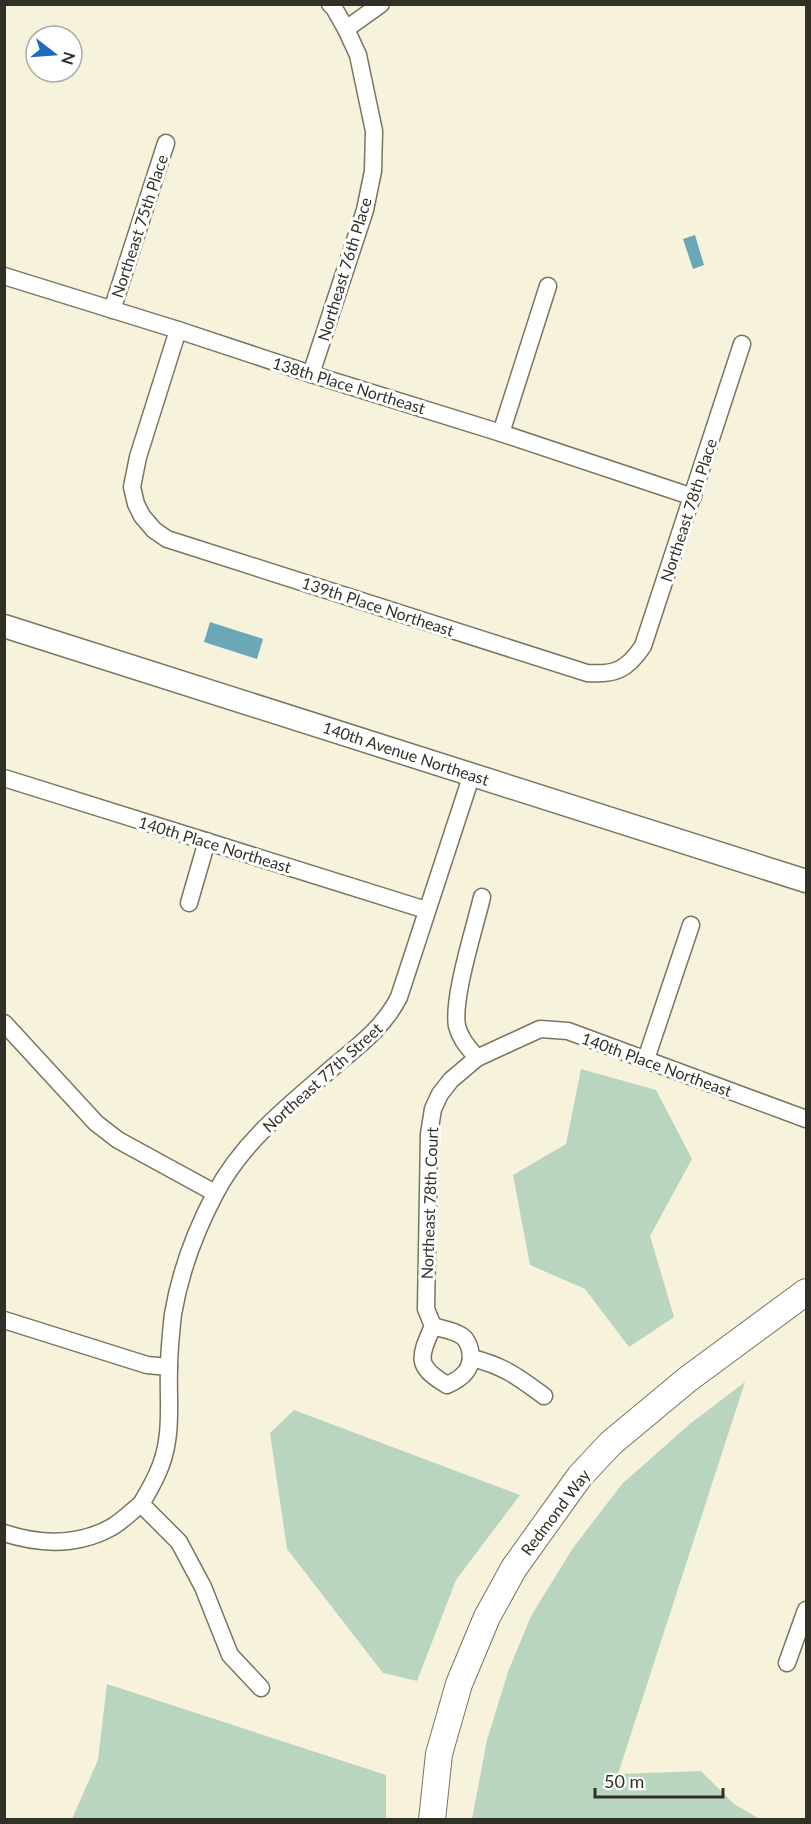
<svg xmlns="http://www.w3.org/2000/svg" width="811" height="1824" viewBox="0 0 811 1824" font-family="Lato,sans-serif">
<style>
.green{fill:#b9d5c0}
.water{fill:#6aa8b8}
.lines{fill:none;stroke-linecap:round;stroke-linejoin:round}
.street-casing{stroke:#797560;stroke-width:19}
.secondary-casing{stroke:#797560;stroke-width:25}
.primary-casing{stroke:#797560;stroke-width:28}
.street{stroke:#fff;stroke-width:16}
.secondary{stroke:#fff;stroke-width:22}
.primary{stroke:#fff;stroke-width:26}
.labels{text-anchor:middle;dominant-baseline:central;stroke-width:6;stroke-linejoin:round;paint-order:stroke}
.street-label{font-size:16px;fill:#313027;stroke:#fff}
</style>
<rect width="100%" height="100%" fill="#f6f2db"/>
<g class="green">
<polygon points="581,1069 656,1090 692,1159 650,1236 674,1317 629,1347 585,1289 530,1265 513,1175 566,1144"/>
<polygon points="745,1382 618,1774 701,1771 734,1804 760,1819 472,1819 487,1740 508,1672 531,1616 573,1548 622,1484 691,1423"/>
<polygon points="294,1410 520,1495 456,1580 417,1681 383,1673 287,1549 270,1433"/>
<polygon points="107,1684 386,1775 386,1819 72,1819 98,1760"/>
</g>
<g class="water">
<polygon points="695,235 704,265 693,269 683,239"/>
<polygon points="210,622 263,639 257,659 204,642"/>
</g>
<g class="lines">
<defs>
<g id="street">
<polyline points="330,4 334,8 346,29"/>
<polyline points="4,276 178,330 311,374 501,433 693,497"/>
<polyline points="112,310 166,143"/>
<path d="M178,330L138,457L132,487L136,504L142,516L154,530L167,539L189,546L587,673C615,675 627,670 643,646L742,344"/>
<polyline points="311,374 365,210 373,171 374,131 358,55 346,29 381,4"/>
<polyline points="501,433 548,286"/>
<polyline points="4,778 426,910"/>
<polyline points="189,903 207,841"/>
<polyline points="4,1023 96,1123 118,1140 215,1193"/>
<path d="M477,1058C469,1048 460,1039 457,1026C452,998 475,927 482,897"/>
<polyline points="646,1059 691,925"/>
<polyline points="4,1320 147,1365 169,1367"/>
<path d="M433,1326C419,1358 415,1366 447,1385C463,1378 474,1368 470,1350C469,1344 465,1337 460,1335C452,1330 441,1329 433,1326L426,1309L429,1134L433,1109L440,1094L451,1080L477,1058L540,1029L568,1031L806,1119"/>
<path d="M472,1358C504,1366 518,1377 544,1396"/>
<path d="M4,1533C41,1545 78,1546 112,1527C122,1521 132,1511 141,1504"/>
<polyline points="787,1663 806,1610"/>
<path d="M261,1688L230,1655L203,1587L179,1542L141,1504C153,1484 164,1464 167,1441C171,1418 168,1393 169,1369C169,1351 171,1332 173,1314C180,1273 195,1232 215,1194C243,1140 293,1102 338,1063C362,1043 385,1025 399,997L472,774"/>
</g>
<polyline id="secondary" points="4,626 806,881"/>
<polyline id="primary" points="432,1820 439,1754 459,1684 487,1617 514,1568 557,1508 580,1476 611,1443 688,1379 806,1292"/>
</defs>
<use href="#street" class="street-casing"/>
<use href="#secondary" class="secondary-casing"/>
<use href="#primary" class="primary-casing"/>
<use href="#street" class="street"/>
<use href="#secondary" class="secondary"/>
<use href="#primary" class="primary"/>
</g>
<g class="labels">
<g class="street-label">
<text transform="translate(139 226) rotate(-72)">Northeast 75th Place</text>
<text transform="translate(344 269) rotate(-73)">Northeast 76th Place</text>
<text transform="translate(349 385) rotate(17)">138th Place Northeast</text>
<text transform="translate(688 510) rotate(-72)">Northeast 78th Place</text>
<text transform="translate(378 606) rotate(18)">139th Place Northeast</text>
<text transform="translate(406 753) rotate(18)">140th Avenue Northeast</text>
<text transform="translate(215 844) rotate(17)">140th Place Northeast</text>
<text transform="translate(657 1064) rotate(20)">140th Place Northeast</text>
<text transform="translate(322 1077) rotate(-42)">Northeast 77th Street</text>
<text transform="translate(429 1203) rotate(-88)">Northeast 78th Court</text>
<text transform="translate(555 1512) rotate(-53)">Redmond Way</text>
</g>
</g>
<rect width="811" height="1824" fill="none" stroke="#313027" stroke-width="12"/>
<g transform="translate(54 54) rotate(107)"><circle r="28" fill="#ffffff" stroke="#adaca9" stroke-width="1.5"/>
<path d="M0-4.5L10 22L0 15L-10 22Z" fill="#1e6dbc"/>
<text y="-9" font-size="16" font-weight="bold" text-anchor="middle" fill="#313027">N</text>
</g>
<path d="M595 1788v9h128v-9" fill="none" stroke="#313027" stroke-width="3"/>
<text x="604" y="1788" font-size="18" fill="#313027" stroke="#ffffff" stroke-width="4.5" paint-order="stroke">50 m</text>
</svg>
